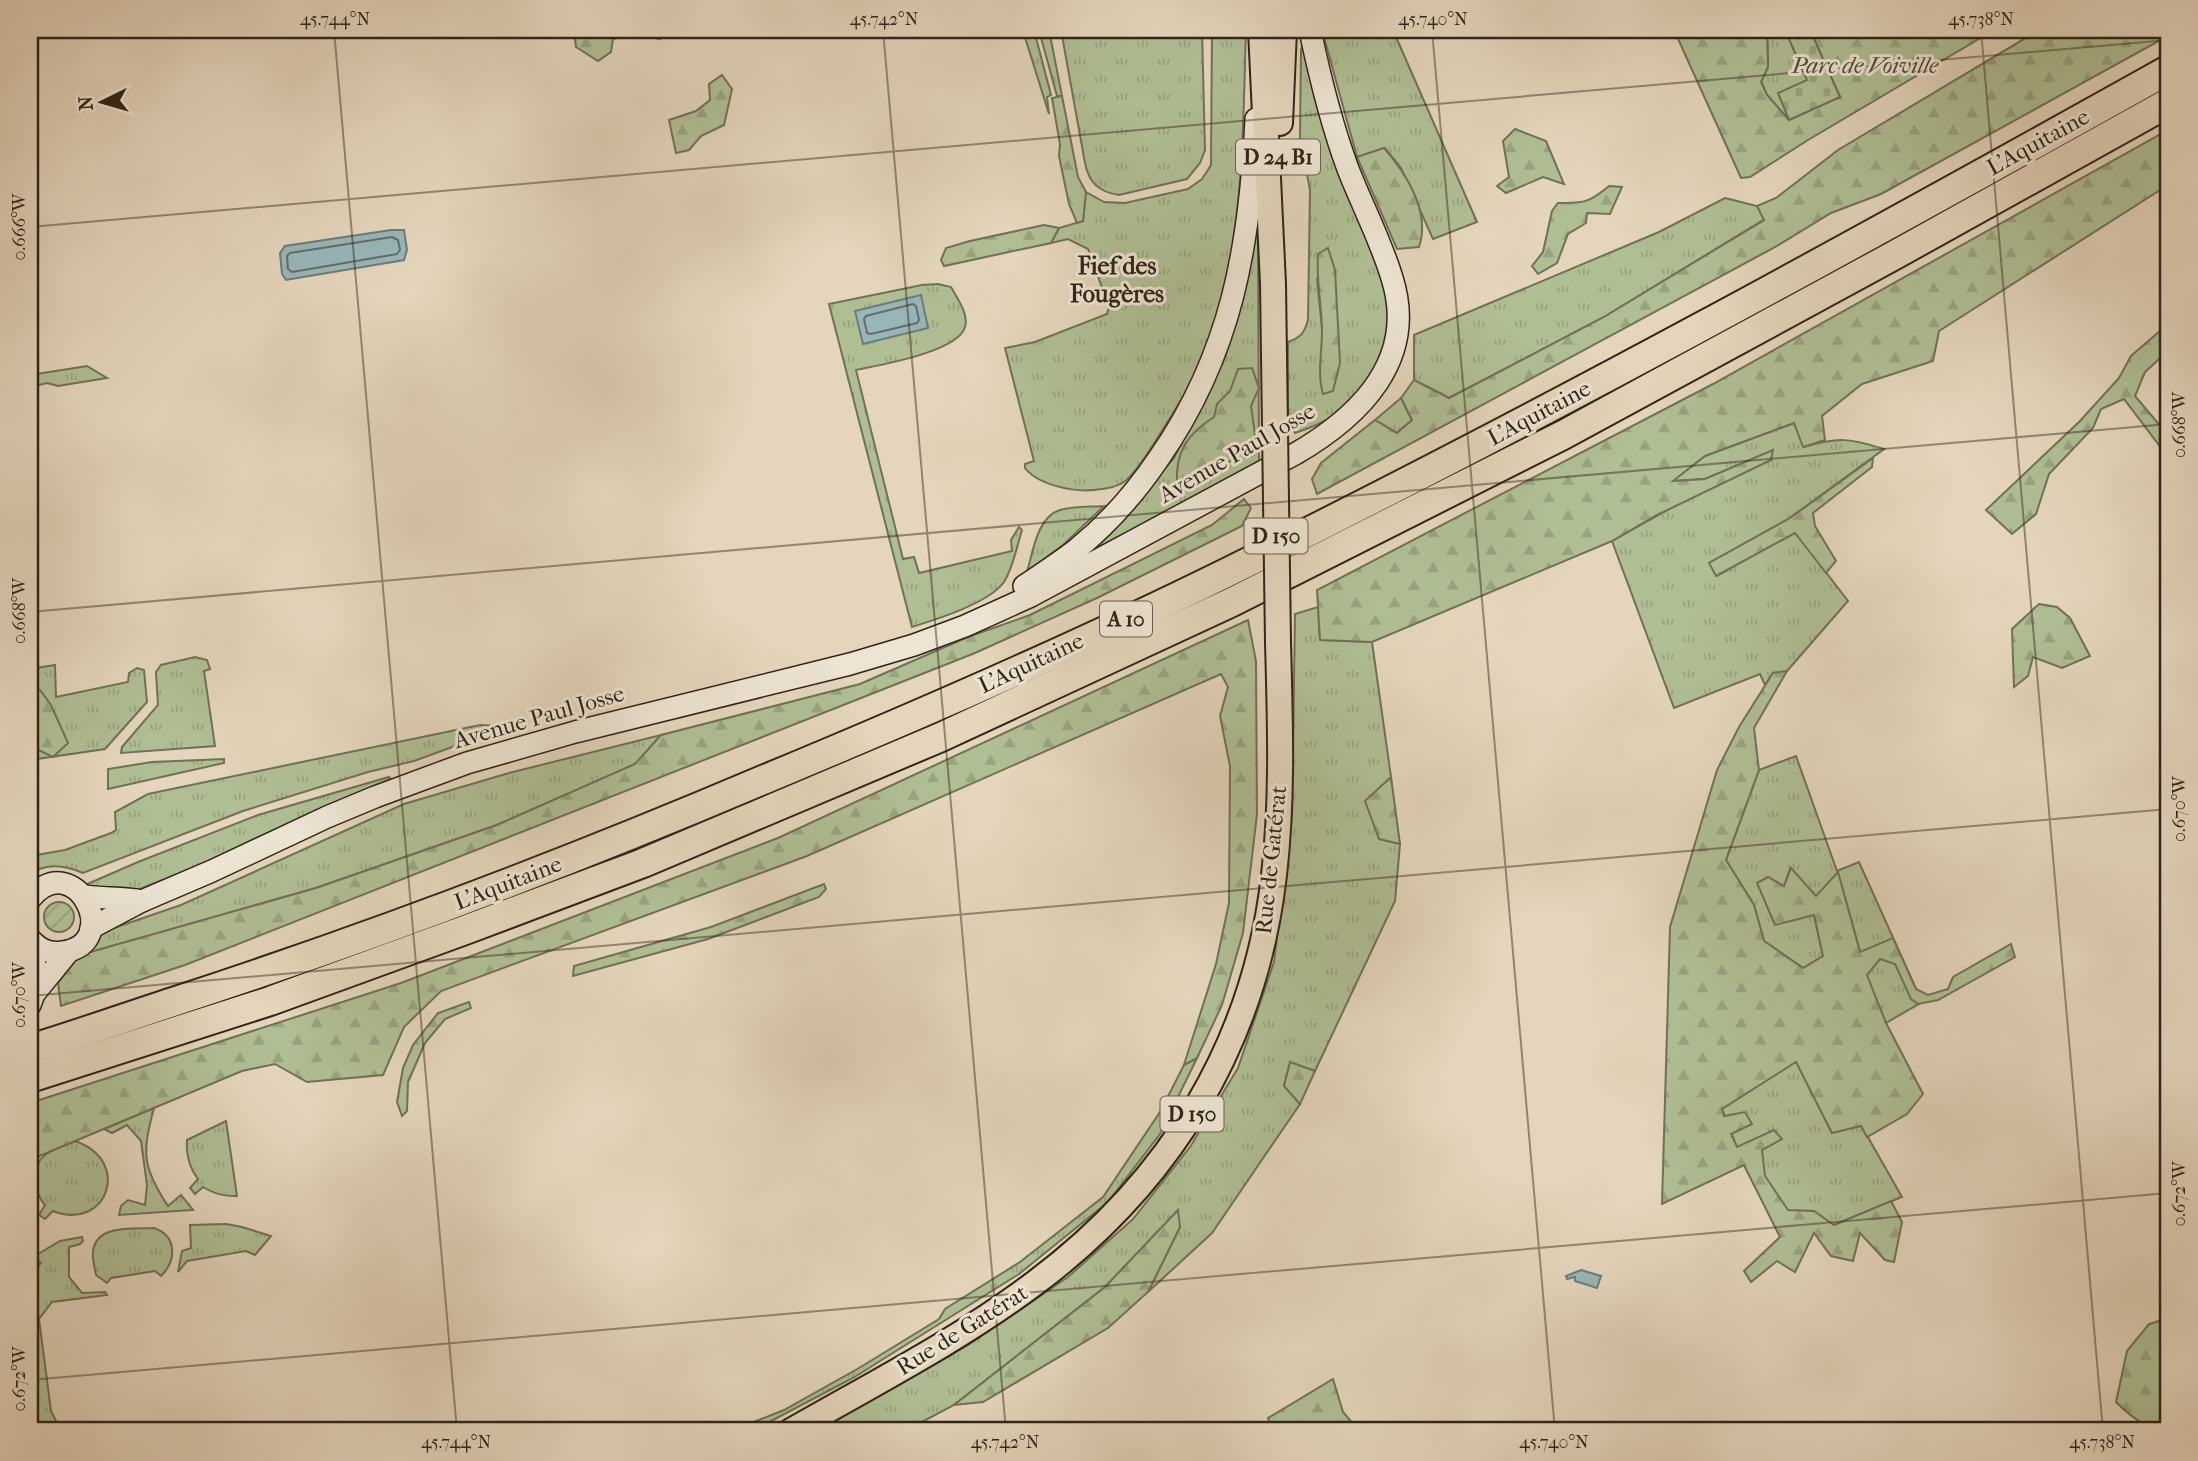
<svg xmlns="http://www.w3.org/2000/svg" width="2198" height="1461" viewBox="0 0 2198 1461" font-family="'IM FELL French Canon',serif">
<style>
.grass{fill:url(#grass-tufts);stroke:#707156;stroke-width:2;fill-rule:evenodd}
.forest{fill:url(#forest-firs);stroke:#707156;stroke-width:2}
.cemetery{fill:url(#cemetery-stones);stroke:#707156;stroke-width:2}
.garden{fill:url(#garden-furrows);stroke:#707156;stroke-width:2}
.water{fill:#98b6b9;stroke:#6e7c78;stroke-width:2}
.lines{fill:none;stroke-linecap:round;stroke-linejoin:round}
.shore{stroke:#646d68;stroke-width:2}
.secondary-casing{stroke:#2f2417;stroke-width:24}
.primary-casing{stroke:#2f2417;stroke-width:28}
.highway-casing{stroke:#2f2417;stroke-width:32}
.secondary{stroke:#ede4d3;stroke-width:21}
.primary{stroke:#e4d5bc;stroke-width:24}
.highway{stroke:#e4d5bc;stroke-width:28}
.primary-bridge-casing{stroke:#2f2417;stroke-width:28;stroke-linecap:butt}
.primary-bridge{stroke:#e4d5bc;stroke-width:24}
.ticks{fill:none;stroke:#2f2417;stroke-width:2;stroke-opacity:0.45}
.labels{text-anchor:middle;dominant-baseline:central;stroke-width:6;stroke-linejoin:round;paint-order:stroke}
.shield{fill:#ede4d3;stroke:#685e4f;stroke-width:2}
.shield-label{font-size:21px;font-weight:bold;fill:#2f2417}
.park-label{font-size:23px;font-style:italic;fill:#4f4a36;stroke:#ede4d3}
.street-label{font-size:23px;fill:#2f2417;stroke:#ede4d3}
.neighbourhood-label{font-size:24px;font-weight:bold;fill:#2f2417;stroke:#ede4d3}
.neatline{fill:none;stroke:#2f2417;stroke-width:2.5}
.ticks-label{font-size:18px;text-anchor:middle;fill:#2f2417}
</style>
<defs>
<pattern id="grass-tufts" width="24" height="20" patternUnits="userSpaceOnUse" patternTransform="scale(1.75)"><rect width="24" height="20" fill="#b0be94"/><path d="M3 7l-1-3M5 7V3M7 7l1-3M15 17l-1-3M17 17v-4M19 17l1-3" fill="none" stroke="#98a37f"/></pattern>
<pattern id="forest-firs" width="22" height="20" patternUnits="userSpaceOnUse" patternTransform="scale(1.75)"><rect width="22" height="20" fill="#b0be94"/><path d="M5 1l3.5 6h-7zM16 11l3.5 6h-7z" fill="#98a37f"/></pattern>
<pattern id="cemetery-stones" width="16" height="16" patternUnits="userSpaceOnUse" patternTransform="scale(1.75)"><rect width="16" height="16" fill="#b0be94"/><path d="M2 7V4a2 2 0 0 1 4 0v3zM10 15v-3a2 2 0 0 1 4 0v3z" fill="#98a37f"/></pattern>
<pattern id="garden-furrows" width="10" height="10" patternUnits="userSpaceOnUse" patternTransform="scale(1.75)"><rect width="10" height="10" fill="#b0be94"/><path d="M-1 1l2-2M0 10L10 0M9 11l2-2" fill="none" stroke="#98a37f"/></pattern>
</defs>
<rect width="100%" height="100%" fill="#e4d5bc"/>
<filter id="stains"><feTurbulence type="fractalNoise" baseFrequency=".00286" numOctaves="4"/><feColorMatrix values="0 0 0 0 .2 0 0 0 0 .09 0 0 0 0 .02 0 0 0 .5 -.17"/></filter>
<radialGradient id="worn" r=".72"><stop offset=".6" stop-color="#630" stop-opacity="0"/><stop offset="1" stop-color="#630" stop-opacity=".3"/></radialGradient>
<g class="grass">
<polygon points="1013,30 1034,30 1051,95 1047,97 1049,114 1024,34 1015,36"/>
<polygon points="1039,30 1049,30 1062,96 1057,96"/>
<path d="M1061,30H1202L1205,150L1200,163L1187,179L1119,195C1099,192 1089,183 1085,163Z"/>
<path d="M1212,30H1246C1243,122 1244,215 1220,305C1216,319 1213,333 1208,346C1197,375 1181,400 1165,426C1157,439 1136,474 1124,482C1116,488 1103,489 1094,490C1073,492 1038,485 1025,468V464L1034,461L1005,348L1035,342L1107,314L1109,307L1088,249L1068,239L1051,243L1059,228L1083,221L1086,192L1104,202L1125,203L1188,189L1202,179L1211,165Z"/>
<polygon points="1322,30 1393,30 1477,222 1433,239 1401,168 1385,148 1357,157"/>
<polygon points="1767,30 1785,30 1808,80 1789,120 1767,95 1761,81 1768,67"/>
<path d="M1303,43L1387,294C1388,306 1391,320 1389,332C1388,338 1384,346 1382,352C1368,398 1338,419 1295,433L1288,415V342C1301,337 1304,334 1308,320L1310,190L1300,138L1301,50ZM1328,248L1322,329L1317,279Z"/>
<polygon points="1725,198 1757,206 1765,219 1604,317 1449,398 1414,380 1414,335 1659,232"/>
<polygon points="1254,234 1258,239 1259,465 1089,552 1122,518 1174,458 1224,360 1246,285"/>
<path d="M938,284L951,287C957,298 969,314 965,327C958,352 879,365 856,370L903,559L914,557L919,573L1012,551L1011,540L1019,527L1022,530C1017,546 1013,568 1004,582C989,603 937,619 912,627L829,304L922,285Z"/>
<polygon points="87,366 107,378 58,386 47,383 30,387 30,375"/>
<polygon points="1401,398 1412,420 1397,433 1375,420"/>
<path d="M1794,423L1804,447C1838,437 1850,438 1884,449L1790,518L1710,563L1717,576L1795,532L1848,601L1787,671L1773,673L1765,685L1760,674L1674,708L1612,541L1773,451L1705,479L1672,481L1705,456Z"/>
<path d="M1104,506L1063,545L1027,572C1033,552 1037,517 1060,510C1073,506 1090,507 1104,506Z"/>
<polygon points="1318,607 1320,640 1372,642 1391,777 1366,801 1379,839 1400,844 1395,901 1315,1071 1290,1063 1284,1086 1300,1104 1212,1233 1148,1292 1180,1227 1177,1211 1105,1287 954,1405 905,1431 817,1431 965,1347 1068,1277 1133,1219 1190,1147 1238,1068 1274,962 1292,817 1295,614"/>
<polygon points="195,657 207,660 210,669 204,671 215,746 121,753 122,747 158,705 156,672 161,665"/>
<polygon points="55,665 56,697 128,682 129,673 137,668 144,670 147,702 105,749 30,760 30,669"/>
<path d="M480,725L496,726L499,730L414,761L368,772L243,811L83,873C65,865 47,862 30,874V856L65,850L111,833L116,830L115,812L148,794Z"/>
<polygon points="661,735 636,764 497,825 316,888 80,955 105,931 181,905 404,804 509,773"/>
<polygon points="1796,756 1837,871 1859,862 1922,1002 1886,1023 1868,980 1838,873 1816,897 1790,869 1784,886 1814,915 1823,956 1803,968 1764,941 1754,905 1726,860 1759,770"/>
<polygon points="224,759 224,763 108,789 108,769 152,762"/>
<polygon points="389,777 391,779 195,867 140,889 116,892 100,891 85,885 138,862 258,815"/>
<polygon points="1197,1058 1160,1134 1108,1202 1019,1274 853,1378 752,1431 731,1431 784,1410 859,1368 939,1319 945,1309 1020,1262 1103,1197 1160,1112 1184,1065"/>
<polygon points="1796,1061 1832,1133 1861,1125 1902,1197 1785,1245 1744,1165 1722,1109"/>
<path d="M154,1108C142,1152 142,1167 168,1206L181,1195L193,1210L119,1215L121,1206L128,1200L145,1205L147,1185L141,1141L127,1125L112,1133L104,1129Z"/>
<path d="M226,1121L237,1196C223,1196 215,1194 203,1187L195,1194L190,1188L198,1179C189,1167 186,1155 187,1140Z"/>
<path d="M75,1141C133,1161 107,1232 53,1211L45,1219L39,1215L45,1205C33,1191 30,1164 48,1153C55,1148 66,1145 75,1141Z"/>
<polygon points="226,1224 242,1227 271,1236 255,1255 246,1251 187,1261 178,1272 182,1251 191,1248 190,1225"/>
<path d="M154,1228C177,1236 177,1260 161,1276L155,1271L111,1278L107,1283L96,1275C95,1268 92,1259 93,1252C95,1224 134,1229 154,1228Z"/>
<polygon points="82,1237 83,1241 80,1244 69,1247 69,1277 82,1293 105,1292 107,1295 52,1302 39,1319 51,1411 61,1431 38,1431 30,1387 30,1276 41,1263 33,1257 60,1241"/>
</g>
<g class="forest">
<polygon points="574,30 690,30 659,39 636,33 613,39 611,52 598,61 576,47"/>
<polygon points="1674,30 1767,30 1768,67 1761,82 1767,95 1789,120 1840,97 1810,30 1994,30 1808,140 1750,177 1741,178"/>
<polygon points="2039,30 2168,30 2168,36 1881,194 1831,213 1777,246 1317,494 1312,479 1321,463 1375,420 1397,433 1412,420 1401,398 1414,380 1449,398 1604,317 1764,220 1757,206 1776,198 1838,150"/>
<polygon points="722,75 732,89 724,125 701,136 689,150 676,153 669,120 696,111 710,100 709,84"/>
<polygon points="1062,96 1078,177 1086,192 1083,221 1077,223 1069,204 1059,156 1060,144 1052,98"/>
<polygon points="1515,129 1546,141 1564,184 1543,177 1506,193 1497,186 1509,177 1503,141"/>
<polygon points="2168,130 2168,185 1939,331 1933,361 1862,384 1822,416 1825,440 1803,447 1794,423 1705,456 1673,481 1705,479 1773,450 1771,460 1657,515 1612,541 1372,642 1320,640 1317,590 1713,384"/>
<path d="M1384,148C1406,173 1431,212 1419,247L1397,249L1357,157Z"/>
<path d="M1609,186L1622,187L1610,214L1587,213L1586,223L1568,234L1557,263L1538,274L1532,266L1543,252L1552,211L1558,203C1584,203 1589,203 1609,186Z"/>
<polygon points="1044,225 1059,228 1051,243 944,266 941,260 946,248 970,241"/>
<path d="M1328,248L1335,270L1340,363L1333,391L1323,394C1317,374 1322,352 1322,332C1322,306 1316,281 1318,254Z"/>
<polygon points="2168,324 2168,351 2145,372 2135,396 2168,435 2168,457 2124,399 2101,409 2093,428 2049,474 2036,514 2012,534 1986,510 2080,421 2119,378 2131,356"/>
<path d="M1252,368L1259,388L1251,406L1256,442L1254,455L1229,462L1204,482L1186,489L1177,485C1175,452 1187,434 1214,417L1217,404L1230,391L1238,369Z"/>
<polygon points="1873,458 1872,467 1813,513 1815,526 1836,561 1826,573 1795,533 1716,576 1709,563 1790,518"/>
<polygon points="1244,499 1251,508 1242,526 1097,598 975,653 185,965 61,1006 58,983 80,955 316,888 497,825 635,764 661,735 860,684 968,637 1030,615 1212,525"/>
<polygon points="2039,604 2057,607 2070,618 2090,656 2062,668 2033,657 2028,676 2014,687 2012,629"/>
<polygon points="1248,620 1256,661 1257,814 1243,933 1222,1005 1197,1058 1184,1065 1216,964 1229,903 1230,766 1220,716 1228,687 1221,674 807,856 441,991 404,1027 383,1075 307,1082 275,1064 242,1071 30,1160 30,1103 401,983 778,838"/>
<polygon points="1787,671 1754,728 1759,770 1726,860 1754,905 1764,941 1803,968 1823,956 1814,915 1775,925 1757,883 1768,877 1784,886 1791,868 1816,896 1838,872 1860,952 1893,938 1916,989 1928,995 1948,989 1953,977 2011,944 2015,957 1938,1000 1918,1004 1911,999 1895,964 1880,959 1867,975 1886,1023 1923,1094 1907,1114 1867,1137 1861,1126 1832,1133 1796,1062 1722,1109 1724,1116 1745,1112 1752,1124 1731,1134 1737,1147 1774,1130 1782,1139 1762,1150 1765,1176 1788,1210 1814,1211 1834,1225 1891,1201 1902,1222 1894,1262 1885,1260 1860,1233 1853,1261 1831,1256 1814,1233 1795,1272 1777,1261 1751,1282 1744,1271 1780,1237 1744,1165 1662,1204 1670,927 1717,770 1739,727 1773,673"/>
<polygon points="30,689 40,690 51,705 68,743 53,757 30,746"/>
<polygon points="1391,777 1400,844 1379,839 1365,801"/>
<polygon points="824,884 826,889 819,897 708,939 573,976 574,966 711,927"/>
<polygon points="469,1002 471,1008 445,1019 425,1043 408,1082 407,1111 402,1116 397,1102 403,1068 413,1045 438,1013"/>
<polygon points="1290,1062 1315,1071 1300,1104 1284,1086"/>
<polygon points="1178,1210 1180,1227 1148,1292 1108,1328 983,1402 954,1405 1105,1287"/>
<path d="M2168,1318V1431C2148,1431 2130,1416 2116,1402L2127,1351L2149,1324Z"/>
<polygon points="1333,1379 1343,1412 1359,1431 1332,1431 1330,1423 1325,1431 1273,1431 1268,1418"/>
</g>
<polygon class="cemetery" points="1785,30 1810,30 1840,97 1789,120 1778,93 1807,80"/>
<circle class="garden" cx="59" cy="917" r="15"/>
<g class="water">
<polygon points="391,230 404,230 407,250 404,260 286,280 282,274 280,253 285,246"/>
<polygon points="921,295 928,328 863,344 855,311"/>
<polygon points="1581,1270 1601,1276 1597,1288 1575,1281 1575,1277 1567,1279 1566,1276"/>
</g>
<g class="lines">
<g class="shore">
<polygon points="392,237 398,240 400,250 397,254 292,272 288,269 287,256 290,253"/>
<polygon points="913,304 916,306 919,320 917,323 871,334 867,333 864,319 866,316"/>
</g>
<defs>
<g id="secondary">
<path d="M1024,586C1042,574 1060,562 1077,549C1109,523 1136,492 1159,458C1232,353 1250,245 1256,119"/>
<path d="M84,896C104,899 123,897 142,901"/>
<path d="M30,899C74,845 125,943 63,952C50,954 38,949 30,939"/>
<path d="M91,928L142,901L212,871L327,817L375,797L467,763L575,732L850,664L914,645L965,626L1031,596L1295,454C1359,417 1418,360 1392,278C1381,241 1362,205 1348,169C1331,123 1320,78 1310,30"/>
<polyline points="34,994 35,944"/>
<polyline points="30,1005 34,994 69,951"/>
</g>
<g id="primary">
<polyline points="1261,30 1273,284 1275,429"/>
<polyline points="1280,123 1284,30"/>
<path d="M791,1431C873,1384 959,1340 1035,1283C1170,1182 1255,1044 1274,875C1283,798 1280,720 1278,642"/>
</g>
<g id="highway">
<path d="M30,1049C79,1034 127,1017 176,1001C375,936 570,862 763,780C920,715 1076,647 1228,572C1547,414 1858,243 2168,70"/>
<polyline points="30,1078 270,1001 465,930 643,863 941,737 1232,602 1563,435 1891,257 2168,103"/>
</g>
</defs>
<use href="#secondary" class="secondary-casing"/>
<use href="#primary" class="primary-casing"/>
<use href="#highway" class="highway-casing"/>
<use href="#secondary" class="secondary"/>
<use href="#primary" class="primary"/>
<use href="#highway" class="highway"/>
<defs>
<polyline id="primary-bridge" points="1275,429 1278,642"/>
</defs>
<use href="#primary-bridge" class="primary-bridge-casing"/>
<use href="#primary-bridge" class="primary-bridge"/>
</g>
<path class="ticks" d="M334,30L457,1431M883,30L1006,1431M1432,30L1555,1431M1981,30L2103,1431M30,227L2168,40M30,612L2168,424M30,996L2168,809M30,1380L2168,1193"/>
<g class="labels">
<g class="shield">
<rect x="1236" y="139.5" width="84" height="35" rx="5"/>
<rect x="1244.5" y="518.5" width="63" height="35" rx="5"/>
<rect x="1100" y="601.5" width="52" height="35" rx="5"/>
<rect x="1160.5" y="1096.5" width="63" height="35" rx="5"/>
</g>
<g class="shield-label">
<text x="1278" y="157">D 24 B1</text>
<text x="1276" y="536">D 150</text>
<text x="1126" y="619">A 10</text>
<text x="1192" y="1114">D 150</text>
</g>
<g class="park-label">
<text x="1865" y="65">Parc de Voiville</text>
</g>
<g class="street-label">
<text transform="translate(2038 142) rotate(-29)">L'Aquitaine</text>
<text transform="translate(1539 413) rotate(-28)">L'Aquitaine</text>
<text transform="translate(1237 453) rotate(-30)">Avenue Paul Josse</text>
<text transform="translate(1031 663) rotate(-25)">L'Aquitaine</text>
<text transform="translate(539 717) rotate(-16)">Avenue Paul Josse</text>
<text transform="translate(1271 860) rotate(-84)">Rue de Gatérat</text>
<text transform="translate(508 883) rotate(-21)">L'Aquitaine</text>
<text transform="translate(962 1330) rotate(-32)">Rue de Gatérat</text>
</g>
<g class="neighbourhood-label">
<text x="1117" y="266">Fief des<tspan x="1117" dy="28">Fougères</tspan></text>
</g>
</g>
<rect width="2198" height="1461" fill="none" stroke="#e4d5bc" stroke-width="77"/>
<g transform="translate(102 102) rotate(265)" stroke="#ede4d3" stroke-width="5" paint-order="stroke">
<path d="M0-5L12 26L0 18L-12 26Z" fill="#2f2417"/>
<text y="-10" font-size="19" font-weight="bold" text-anchor="middle" fill="#2f2417">N</text>
</g>
<rect x="38" y="38" width="2122" height="1384" class="neatline"/>
<g class="ticks-label">
<text x="335" y="25">45.744°N</text>
<text x="884" y="25">45.742°N</text>
<text x="1433" y="25">45.740°N</text>
<text x="1981" y="25">45.738°N</text>
<text transform="translate(19 227) rotate(-90)" y="6">0.666°W</text>
<text transform="translate(2179 425) rotate(-90)" y="6">0.668°W</text>
<text transform="translate(19 611) rotate(-90)" y="6">0.668°W</text>
<text transform="translate(2179 809) rotate(-90)" y="6">0.670°W</text>
<text transform="translate(19 995) rotate(-90)" y="6">0.670°W</text>
<text transform="translate(2179 1194) rotate(-90)" y="6">0.672°W</text>
<text transform="translate(19 1379) rotate(-90)" y="6">0.672°W</text>
<text x="456" y="1448">45.744°N</text>
<text x="1005" y="1448">45.742°N</text>
<text x="1554" y="1448">45.740°N</text>
<text x="2102" y="1448">45.738°N</text>
</g>
<rect width="100%" height="100%" filter="url(#stains)"/>
<rect width="100%" height="100%" fill="url(#worn)"/>
</svg>
